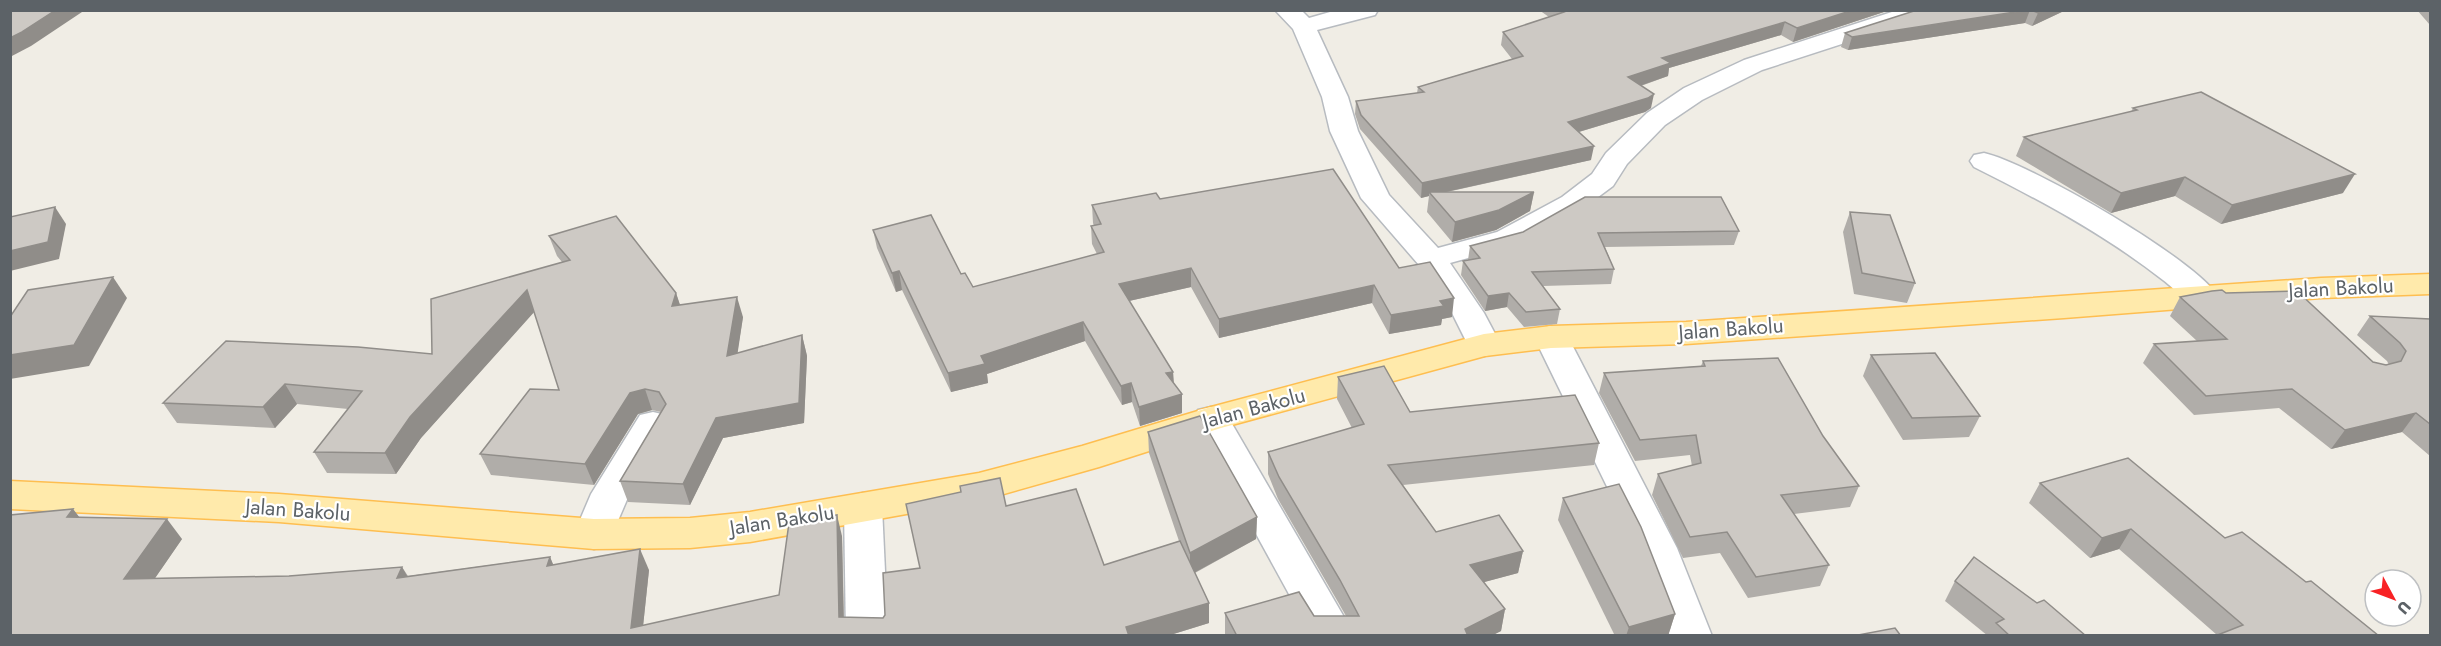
<svg xmlns="http://www.w3.org/2000/svg" width="2441" height="646" viewBox="0 0 2441 646" font-family="Jost,sans-serif">
<style>
.lines{fill:none;stroke-linecap:round;stroke-linejoin:round}
.minor-casing{stroke:#b7bbc0;stroke-width:3}
.major-casing{stroke:#febe50;stroke-width:3}
.minor{fill:#fff;fill-rule:evenodd}
.major{fill:#ffeaab;fill-rule:evenodd}
.wall{fill:#b0ada9}
.shaded-wall{fill:#908d89}
.building{fill:#cdc9c4;stroke:#908d89;stroke-width:1.5}
.labels{text-anchor:middle;dominant-baseline:central;stroke-width:4.5;stroke-linejoin:round;paint-order:stroke}
.street-label{font-size:21px;fill:#5c6267;stroke:#fff}
</style>
<rect width="100%" height="100%" fill="#f0ede5"/>
<g class="lines">
<defs>
<g id="minor">
<polygon points="1275,10 1301,10 1309,18 1337,10 1378,10 1375,15 1317,30 1348,97 1358,131 1389,195 1438,248 1497,232 1562,197 1592,174 1606,153 1647,113 1684,88 1744,60 1898,10 1934,10 1931,15 1762,70 1702,100 1665,125 1627,164 1613,186 1582,209 1519,244 1450,263 1484,313 1501,345 1496,353 1484,356 1472,353 1452,313 1419,265 1361,198 1330,131 1322,97 1293,29"/>
<path d="M1984,153C2031,164 2192,257 2218,296L2213,303C2190,309 2180,293 2163,280C2104,234 2040,200 1974,167L1970,161L1974,155Z"/>
<polygon points="1551,326 1563,329 1568,337 1677,548 1712,636 1670,636 1637,548 1534,337 1539,329"/>
<polygon points="1211,407 1224,410 1355,636 1312,636 1193,419 1198,410"/>
<polygon points="653,412 666,415 671,424 629,495 608,544 594,549 580,544 574,534 591,494 640,415"/>
<polygon points="863,493 877,497 882,507 888,636 846,636 844,507 849,497"/>
</g>
<polygon id="major" points="2430,274 2430,294 2321,298 2064,318 1686,344 1551,348 1485,356 1221,428 1099,467 979,501 750,542 690,548 594,549 279,522 10,509 10,481 279,494 594,519 690,518 750,512 979,473 1082,446 1211,407 1484,334 1551,326 1686,322 2321,278"/>
</defs>
<use href="#minor" class="minor-casing"/>
<use href="#major" class="major-casing"/>
<use href="#minor" class="minor"/>
<use href="#major" class="major"/>
</g>
<g class="wall">
<polygon points="1539,10 1890,10 1793,42 1781,35 1669,68 1668,76 1641,86 1651,108 1645,112 1579,132 1591,160 1447,192 1534,192 1530,211 1496,230 1452,242 1427,212 1429,196 1421,198 1360,129 1355,114 1356,101 1417,93 1418,87 1512,59 1501,45 1503,32 1549,17"/>
<polygon points="1917,10 2066,10 2032,26 2025,23 1848,50 1841,47 1845,33"/>
<polygon points="2417,10 2430,10 2430,25"/>
<polygon points="2133,108 2343,193 2221,224 2175,196 2111,213 2016,156 2024,137 2131,112"/>
<polygon points="1721,197 1739,231 1734,245 1605,247 1614,269 1611,284 1543,286 1560,309 1557,324 1524,327 1507,307 1485,311 1461,275 1463,261 1468,260 1470,246"/>
<polygon points="1160,199 1399,268 1452,317 1442,319 1441,325 1389,334 1372,303 1219,338 1191,287 1129,301 1173,372 1174,383 1182,413 1140,426 1132,402 1122,405 1085,341 987,374 988,383 951,392 902,290 896,292 877,248 873,230 961,274 973,287 1097,254 1092,244 1091,226 1094,226 1093,223 1092,205"/>
<polygon points="1850,212 1915,283 1907,303 1854,294 1843,232"/>
<polygon points="549,236 676,293 680,305 743,317 737,354 802,335 807,356 804,423 723,438 690,505 628,502 620,481 661,412 652,410 638,414 594,485 491,475 480,454 559,390 534,311 421,438 396,474 327,473 314,452 348,409 297,404 275,428 177,423 163,403 432,354 562,262 557,256"/>
<polygon points="2226,293 2373,362 2386,365 2389,365 2387,361 2357,335 2370,316 2430,319 2430,456 2402,432 2331,449 2279,408 2194,415 2143,363 2154,344 2197,341 2170,316 2180,297"/>
<polygon points="1871,355 1980,416 1969,437 1903,440 1863,376"/>
<polygon points="1703,361 1823,436 1859,486 1850,507 1794,514 1829,565 1820,586 1748,598 1720,553 1683,558 1652,495 1658,474 1692,466 1690,455 1635,461 1599,393 1604,373 1701,366"/>
<polygon points="1338,377 1410,412 1599,443 1594,465 1403,485 1436,532 1523,551 1518,573 1484,582 1505,609 1501,631 1491,636 1225,635 1225,613 1314,616 1346,616 1338,602 1278,499 1268,474 1268,452 1352,428 1337,399"/>
<polygon points="1148,432 1257,517 1256,539 1195,573 1209,603 1209,623 1167,636 10,636 73,509 79,517 182,539 155,578 289,576 402,567 408,576 550,557 553,565 649,570 643,626 779,595 842,536 844,617 883,618 920,568 1006,506 1104,565 1179,541 1149,453"/>
<polygon points="2040,483 2225,538 2306,582 2379,636 2217,635 2119,549 2090,558 2029,503"/>
<polygon points="1563,498 1675,614 1668,636 1615,636 1558,520"/>
<polygon points="1955,581 2037,603 2086,636 1988,636 1945,601"/>
</g>
<g class="shaded-wall">
<polygon points="56,10 85,10 31,46 10,57 10,38"/>
<polygon points="1853,10 1890,10 1793,42 1797,28"/>
<polygon points="2030,10 2025,23 1848,50 1852,37"/>
<polygon points="2043,10 2066,10 2032,26 2038,13"/>
<polygon points="1785,22 1781,35 1669,68 1668,76 1625,91 1628,77 1662,58"/>
<polygon points="1654,94 1651,108 1645,112 1565,136 1568,122"/>
<polygon points="1594,146 1591,160 1432,195 1429,192 1429,196 1421,198 1422,183"/>
<polygon points="2355,174 2343,193 2221,224 2232,205"/>
<polygon points="2185,177 2175,196 2111,213 2121,193"/>
<polygon points="1534,192 1530,211 1496,230 1452,242 1455,222"/>
<polygon points="55,207 66,224 59,259 10,271 10,251"/>
<polygon points="1191,268 1191,287 1120,303 1119,284"/>
<polygon points="899,271 902,290 896,292 892,273"/>
<polygon points="113,277 127,298 89,366 10,379 10,355"/>
<polygon points="1374,285 1372,303 1219,338 1219,319"/>
<polygon points="527,290 536,310 421,438 396,474 385,453 410,417"/>
<polygon points="676,293 683,314 672,306"/>
<polygon points="1509,293 1507,307 1485,311 1488,296"/>
<polygon points="737,297 743,317 734,377 727,356"/>
<polygon points="1454,298 1452,317 1442,319 1441,325 1389,334 1391,315 1440,301"/>
<polygon points="1083,322 1085,341 987,374 988,383 951,392 948,373 981,356"/>
<polygon points="802,335 807,356 804,423 723,438 690,505 683,484 716,418"/>
<polygon points="1173,372 1174,391 1166,373"/>
<polygon points="1131,383 1132,402 1122,405 1121,386"/>
<polygon points="285,384 297,404 275,428 263,407"/>
<polygon points="645,389 652,410 638,414 594,485 585,464 630,393"/>
<polygon points="1182,394 1182,413 1140,426 1139,407"/>
<polygon points="2416,413 2402,432 2331,449 2345,430"/>
<polygon points="73,509 89,530 67,517"/>
<polygon points="837,515 842,536 844,636 839,617"/>
<polygon points="1257,517 1256,539 1190,575 1190,553"/>
<polygon points="167,519 182,539 140,600 124,579"/>
<polygon points="2131,529 2119,549 2090,558 2102,538"/>
<polygon points="640,549 649,570 642,636 631,628"/>
<polygon points="1523,551 1518,573 1466,587 1470,565"/>
<polygon points="550,557 559,578 547,566"/>
<polygon points="402,567 414,588 397,578"/>
<polygon points="1209,603 1209,623 1167,636 1127,636 1126,627"/>
<polygon points="1505,609 1501,631 1491,636 1464,636 1465,629"/>
<polygon points="1675,614 1668,636 1626,636 1629,627"/>
</g>
<g class="building">
<polygon points="10,10 56,10 22,32 10,38"/>
<polygon points="1561,10 1853,10 1797,28 1785,22 1662,58 1671,63 1628,77 1654,94 1648,98 1568,122 1594,146 1422,183 1361,115 1356,101 1424,92 1418,87 1523,56 1503,32 1564,12"/>
<polygon points="1917,10 2028,10 1852,37 1845,33"/>
<polygon points="2031,10 2043,10 2038,13"/>
<polygon points="2201,92 2355,174 2232,205 2185,177 2121,193 2024,137 2137,110 2133,108"/>
<polygon points="1333,169 1399,268 1430,262 1454,298 1440,301 1444,306 1391,315 1374,285 1219,319 1191,268 1119,284 1173,372 1166,373 1182,394 1139,407 1131,383 1121,386 1083,322 981,356 985,364 948,373 899,271 892,273 873,230 931,215 961,274 965,273 973,287 1104,252 1091,226 1101,224 1092,205 1156,193 1160,199"/>
<polygon points="1429,192 1534,192 1499,210 1455,222"/>
<polygon points="1585,197 1721,197 1739,231 1598,233 1614,269 1532,272 1560,309 1526,312 1509,293 1488,296 1463,261 1480,258 1470,246 1523,232"/>
<polygon points="55,207 48,242 10,251 10,217"/>
<polygon points="1850,212 1890,215 1915,283 1862,273"/>
<polygon points="616,216 676,293 672,306 737,297 727,356 802,335 799,403 716,418 683,484 620,481 666,404 659,392 645,389 630,393 585,464 480,454 530,389 559,390 527,290 410,417 385,453 314,452 362,391 285,384 263,407 163,403 226,341 358,347 432,354 431,299 570,260 549,236"/>
<polygon points="113,277 74,345 10,355 10,317 28,290"/>
<polygon points="2222,290 2226,293 2297,291 2373,362 2386,365 2401,361 2406,351 2400,343 2370,316 2430,319 2430,424 2416,413 2345,430 2292,389 2206,396 2154,344 2227,339 2180,297 2212,291"/>
<polygon points="1935,353 1980,416 1912,418 1871,355"/>
<polygon points="1778,358 1823,436 1859,486 1781,495 1829,565 1756,577 1727,532 1690,537 1658,474 1701,463 1696,435 1640,440 1604,373 1705,366 1703,361"/>
<polygon points="1384,366 1410,412 1575,395 1599,443 1388,465 1436,532 1499,515 1523,551 1470,565 1505,609 1465,629 1468,636 1237,636 1225,613 1299,592 1314,616 1359,616 1340,580 1279,477 1268,452 1364,424 1338,377"/>
<polygon points="1200,416 1257,517 1190,553 1148,432"/>
<polygon points="2128,458 2225,538 2242,532 2306,582 2311,581 2379,636 2215,636 2243,625 2131,529 2102,538 2040,483"/>
<polygon points="1000,478 1006,506 1076,489 1104,565 1180,541 1209,603 1126,627 1129,636 10,636 10,515 73,509 67,517 167,519 124,579 289,576 402,567 397,578 550,557 547,566 640,549 631,628 779,595 789,523 837,515 839,617 883,618 885,615 883,573 920,568 906,504 961,492 960,486"/>
<polygon points="1619,484 1641,527 1675,614 1629,627 1563,498"/>
<polygon points="1974,557 2037,603 2044,600 2086,636 2010,636 1996,623 2004,619 1955,581"/>
<polygon points="1895,628 1901,636 1853,636"/>
</g>
<g class="labels">
<g class="street-label">
<text transform="translate(2341 288) rotate(-3)">Jalan Bakolu</text>
<text transform="translate(1731 329) rotate(-4)">Jalan Bakolu</text>
<text transform="translate(1254 408) rotate(-15)">Jalan Bakolu</text>
<text transform="translate(298 510) rotate(4)">Jalan Bakolu</text>
<text transform="translate(782 520) rotate(-9)">Jalan Bakolu</text>
</g>
</g>
<rect width="2441" height="646" fill="none" stroke="#5c6267" stroke-width="24"/>
<g transform="translate(2393 598) rotate(131)"><circle r="28" fill="#ffffff" stroke="#bec0c2" stroke-width="1.5"/>
<path d="M0-4.5L10 22L0 15L-10 22Z" fill="#f82225"/>
<text y="-9" font-size="16" font-weight="bold" text-anchor="middle" fill="#5c6267">U</text>
</g>
</svg>
